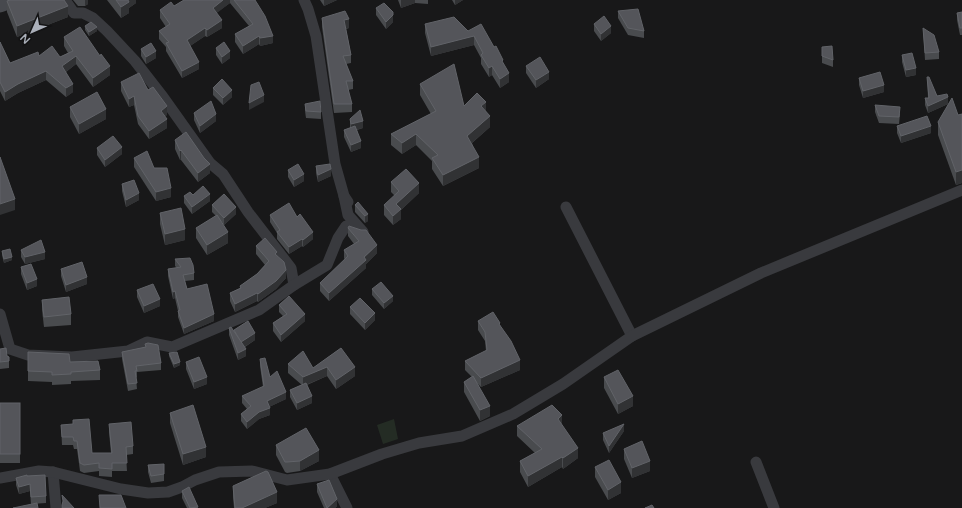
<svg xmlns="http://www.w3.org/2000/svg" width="962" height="508" viewBox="0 0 962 508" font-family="'Varela Round',sans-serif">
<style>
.green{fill:#242c24}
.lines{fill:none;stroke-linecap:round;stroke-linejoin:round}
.street{stroke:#393a3e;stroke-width:11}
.secondary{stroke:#47494e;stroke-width:15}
.wall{fill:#494b4e}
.shaded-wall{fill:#313234}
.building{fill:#54555a;stroke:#616368}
</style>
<rect width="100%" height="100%" fill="#181819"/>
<polygon class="green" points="394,419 398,439 383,444 377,425"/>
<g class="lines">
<g class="street">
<polyline points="65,0 74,13 83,13 93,18 107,31 135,61 163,97 210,163 223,174 248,212 291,268 294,285"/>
<polyline points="304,0 308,9 316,36 335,164 344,196 348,202"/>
<polyline points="566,207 632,336"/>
<polyline points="0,314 10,349 28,355 72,357 128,351 147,342 172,347 259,310 294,285 327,265 338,238 346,226 363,232 348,215 344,196"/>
<polyline points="756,462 774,508"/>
<polyline points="53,472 56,508"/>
<polyline points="330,474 347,508"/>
<polyline points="0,478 39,471 53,472 121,489 148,493 168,492 182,487 195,480 219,472 252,471 287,480 330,474 382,454 419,443 462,436 513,414 563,384 632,336 761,273 962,190"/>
</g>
<polyline class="secondary" points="0,5 14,0"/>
</g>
<g class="wall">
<polygon points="73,0 88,0 88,4 85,6 78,6"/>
<polygon points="107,0 136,0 136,3 129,8 129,13 121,18"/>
<polygon points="184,0 255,0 273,43 260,46 259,44 243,54 235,42 235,34 249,26 230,3 216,13 222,28 207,37 205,36 190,46 199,69 182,78 166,51 166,47 159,39 159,31 166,27 160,18 160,10 174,6"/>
<polygon points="320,0 337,0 324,6"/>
<polygon points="398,0 428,0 428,4 415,3 401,8"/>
<polygon points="452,0 463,0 455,5"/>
<polygon points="7,1 68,17 17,37 7,12"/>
<polygon points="376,8 393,22 386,29 376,15"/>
<polygon points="618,11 644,31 644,38 628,35 618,18"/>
<polygon points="962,12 962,35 960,35 957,20 957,13"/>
<polygon points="322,18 349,28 346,29 351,55 351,63 346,64 353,81 353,89 348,90 352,104 352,112 334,113 322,27"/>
<polygon points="425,24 468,31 494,47 503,63 509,82 500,88 492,75 489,77 481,64 481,58 474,45 431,56 425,33"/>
<polygon points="594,24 611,33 601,41 594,31"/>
<polygon points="85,26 97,31 89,36 85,30"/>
<polygon points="923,28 939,52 939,59 925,60"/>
<polygon points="64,37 110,75 93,87 76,64 66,72 73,92 66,97 46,80 18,93 5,101 0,91 0,42 10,63 39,56 60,57 68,53 64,46"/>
<polygon points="822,47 833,60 833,67 822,63"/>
<polygon points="216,48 230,58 222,64 216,55"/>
<polygon points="141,49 156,58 146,64 141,56"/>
<polygon points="902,55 916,75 906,77 902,62"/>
<polygon points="526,66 549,79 536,88 526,73"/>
<polygon points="927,77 937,96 948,104 928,113 925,105 925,98 928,98"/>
<polygon points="859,78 884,92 863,98 859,85"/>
<polygon points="121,82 148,90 167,115 165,116 167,128 149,139 138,124 134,105 129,107 121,91"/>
<polygon points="420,84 464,106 486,111 490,127 472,143 479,168 443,186 432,169 432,161 416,145 402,154 391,145 391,134 431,114 420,95"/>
<polygon points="213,88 232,97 223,105 213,95"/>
<polygon points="305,104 321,112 321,119 306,118 305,111"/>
<polygon points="875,105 900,114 899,124 879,123 875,112"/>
<polygon points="70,107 106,119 79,134 70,117"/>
<polygon points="194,113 216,121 200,133 194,120"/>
<polygon points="962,114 962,183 956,185 938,135 938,122"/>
<polygon points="350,119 363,128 357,130 361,148 351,152 344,137 344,130 350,128"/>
<polygon points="897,126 931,133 901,143 897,133"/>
<polygon points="175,140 210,173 198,182 181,160 180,160 175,149"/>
<polygon points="97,148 122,154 105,167 97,155"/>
<polygon points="134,158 154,168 171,197 156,201 134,167"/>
<polygon points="316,166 331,176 318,182 316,173"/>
<polygon points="288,170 304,181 294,187 288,177"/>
<polygon points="391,182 419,193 401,210 401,219 393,225 384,215 384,205 395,196 391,192"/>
<polygon points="122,184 139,200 126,207 122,191"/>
<polygon points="193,195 210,201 192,214 184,203 184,196"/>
<polygon points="358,202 368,221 365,223 355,212 355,205"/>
<polygon points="212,205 236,214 224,225 221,221 228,243 207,255 196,238 196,228 216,216 212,212"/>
<polygon points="160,213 185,240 165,245 160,224"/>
<polygon points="270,215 297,217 313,239 303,247 302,246 289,254 277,239 277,233 270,222"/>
<polygon points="348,228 377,253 366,264 366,268 329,301 320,291 320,283 345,260 344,258 344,250 354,244 348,236"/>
<polygon points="256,246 277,255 286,278 276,289 258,302 257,301 235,312 230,301 230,293 240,288 240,286 257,274 265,265 256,254"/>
<polygon points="21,250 45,259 25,264 21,257"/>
<polygon points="2,251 12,260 4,263 2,255"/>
<polygon points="175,259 194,273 194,280 185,281 187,289 214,321 184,334 178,317 178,311 175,298 173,299 168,276 168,269 177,268 175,266"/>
<polygon points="21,267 37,286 27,290 21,274"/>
<polygon points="61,269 87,284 66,292 61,276"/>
<polygon points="372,289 393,301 384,309 372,295"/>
<polygon points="137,290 160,306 144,313 137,297"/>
<polygon points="42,300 71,314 71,325 44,327 42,310"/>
<polygon points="279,305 305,321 281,342 273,331 273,323 283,316 279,312"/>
<polygon points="350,307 375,320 365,330 350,314"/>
<polygon points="478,321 500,325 520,370 481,387 476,382 490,416 480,421 464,392 464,382 472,377 465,370 465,361 486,351 485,341 478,330"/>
<polygon points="229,328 234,331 234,330 255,340 245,347 246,356 238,360 229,335"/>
<polygon points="145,347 161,363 161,370 137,372 137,377 136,378 137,389 128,391 122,359 122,352"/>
<polygon points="341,348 355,376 336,389 327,376 307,385 312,403 297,410 290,397 290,390 302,385 288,373 288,364 313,368"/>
<polygon points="0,349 7,356 9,357 9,368 0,369"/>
<polygon points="28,352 70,362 100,370 100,380 71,381 71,384 52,385 52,382 28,381"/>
<polygon points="169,353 180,365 174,368 169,356"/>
<polygon points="260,359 270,377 286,399 269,407 270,415 259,419 247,429 241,421 241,414 247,409 242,403 242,396 263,387 260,366"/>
<polygon points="186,362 207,384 194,389 186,369"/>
<polygon points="604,377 633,406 618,414 604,388"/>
<rect x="0" y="403" width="20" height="60"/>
<polygon points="170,413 206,457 183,465 170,423"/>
<polygon points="109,424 133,446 133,454 126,455 127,471 112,471 112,477 99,476 99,471 84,473 80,471 77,449 74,449 73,445 62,445 61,425 92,453 111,453 109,432"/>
<polygon points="562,425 578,458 563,469 562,467 528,487 520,472 520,461 535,453 517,436 517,426"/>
<polygon points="624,431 609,453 603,440 603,433"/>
<polygon points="276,445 319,461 300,471 287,473 285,472 276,455"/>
<polygon points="624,449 650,471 632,478 624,459"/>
<polygon points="148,465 164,474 164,481 151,483 148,472"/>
<polygon points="595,467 621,493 608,500 595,477"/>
<polygon points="27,476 46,496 46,503 31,504 30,491 19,494 16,485 16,478"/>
<polygon points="317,484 337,506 335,508 324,508 317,492"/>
<polygon points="233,486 277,503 265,508 234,508 233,497"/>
<polygon points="182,491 198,507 198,508 187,508 182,498"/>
</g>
<g class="shaded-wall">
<polygon points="85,0 88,0 88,4 85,6"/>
<polygon points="127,0 136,0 136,3 129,8 129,13 121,18 121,7"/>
<polygon points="223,0 230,0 230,3 213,16 213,8"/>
<polygon points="324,0 337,0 324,6"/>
<polygon points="401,0 415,0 415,3 401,8"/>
<polygon points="455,0 463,0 455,5"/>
<polygon points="68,6 68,17 17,37 17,26"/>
<polygon points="393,15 393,22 386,29 386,22"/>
<polygon points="349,19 349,28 344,29 344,20"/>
<polygon points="222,20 222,28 207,37 207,30"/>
<polygon points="611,26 611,33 601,41 601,34"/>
<polygon points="97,27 97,31 89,36 89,32"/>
<polygon points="205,28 205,36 187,48 187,40"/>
<polygon points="259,36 259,44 243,54 243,46"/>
<polygon points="273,36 273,43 260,46 260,38"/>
<polygon points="474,36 474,45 431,56 431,47"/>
<polygon points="156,51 156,58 146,64 146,57"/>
<polygon points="230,51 230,58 222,64 222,57"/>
<polygon points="76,56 76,64 62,75 62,66"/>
<polygon points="199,62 199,69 182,78 182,71"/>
<polygon points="110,66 110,75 93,87 93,78"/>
<polygon points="492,66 492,75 489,77 489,68"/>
<polygon points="916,68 916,75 906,77 906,70"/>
<polygon points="46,71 46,80 18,93 5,101 5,92 18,84"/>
<polygon points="549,72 549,79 536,88 536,80"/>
<polygon points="509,73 509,82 500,88 500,79"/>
<polygon points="73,84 73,92 66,97 66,88"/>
<polygon points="884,85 884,92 863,98 863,91"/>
<polygon points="232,90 232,97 223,105 223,98"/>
<polygon points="264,95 264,102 249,110 249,103"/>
<polygon points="134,96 134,105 129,107 129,99"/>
<polygon points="948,97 948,104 928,113 928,106"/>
<polygon points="486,102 486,113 481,106"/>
<polygon points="167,106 167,115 161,119 161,111"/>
<polygon points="106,109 106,119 79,134 79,124"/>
<polygon points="216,114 216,121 200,133 200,126"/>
<polygon points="490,116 490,127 467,147 467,136"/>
<polygon points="167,119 167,128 149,139 149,131"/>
<polygon points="363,121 363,128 351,131 351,124"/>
<polygon points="931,126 931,133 901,143 901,136"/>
<polygon points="416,134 416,145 402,154 402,143"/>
<polygon points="361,141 361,148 351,152 351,145"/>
<polygon points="122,147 122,154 105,167 105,160"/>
<polygon points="181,150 181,160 180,160 180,151"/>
<polygon points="479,157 479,168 443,186 443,175"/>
<polygon points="210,164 210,173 198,182 198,173"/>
<polygon points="331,169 331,176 318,182 318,175"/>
<polygon points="962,170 962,183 956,185 956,172"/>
<polygon points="304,174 304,181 294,187 294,180"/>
<polygon points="419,183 419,193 401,210 401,219 393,225 393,216 396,204"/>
<polygon points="171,188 171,197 156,201 156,192"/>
<polygon points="139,193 139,200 126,207 126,200"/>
<polygon points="210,194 210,201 192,214 192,207"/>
<polygon points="15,199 15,210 0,215 0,204"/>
<polygon points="236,207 236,214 224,225 224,218"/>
<polygon points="368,214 368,221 365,223 365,216"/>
<polygon points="185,229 185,240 165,245 165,234"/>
<polygon points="228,232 228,243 207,255 207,245"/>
<polygon points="313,232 313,239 303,247 303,240"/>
<polygon points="302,239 302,246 289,254 289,247"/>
<polygon points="377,245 377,253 366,264 366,268 329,301 329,293"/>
<polygon points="45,252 45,259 25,264 25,257"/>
<polygon points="12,257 12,260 4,263 4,259"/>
<polygon points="286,270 286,278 276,289 258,302 258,294"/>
<polygon points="87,277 87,284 66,292 66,285"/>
<polygon points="37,279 37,286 27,290 27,283"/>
<polygon points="175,291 175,298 173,299 173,292"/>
<polygon points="257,293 257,301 235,312 235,304"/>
<polygon points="393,296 393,301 384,309 384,303"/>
<polygon points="160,299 160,306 144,313 144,306"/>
<polygon points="375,313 375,320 365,330 365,323"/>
<polygon points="214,314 214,321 184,334 184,328"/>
<polygon points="305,314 305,321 281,342 281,335"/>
<polygon points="255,333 255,340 241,349 241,342"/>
<polygon points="246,349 246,356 238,360 238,353"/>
<polygon points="520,360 520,370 481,387 481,378"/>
<polygon points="180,362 180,365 174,368 174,364"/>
<polygon points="327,367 327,376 303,386 303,377"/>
<polygon points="355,367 355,376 336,389 336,380"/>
<polygon points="207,377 207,384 194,389 194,382"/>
<polygon points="286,392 286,399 267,408 267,401"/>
<polygon points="312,396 312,403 297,410 297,403"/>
<polygon points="633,396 633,406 618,414 618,404"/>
<polygon points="490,406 490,416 480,421 480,410"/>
<polygon points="270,408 270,415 259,419 247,429 247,422 259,412"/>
<polygon points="562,415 562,425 558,419"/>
<polygon points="624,424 624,431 609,453 609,446"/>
<polygon points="206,447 206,457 183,465 183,454"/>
<polygon points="578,448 578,458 563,469 563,458"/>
<polygon points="319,450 319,461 300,471 300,461"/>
<polygon points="562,457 562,467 528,487 528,476"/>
<polygon points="650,461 650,471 632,478 632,468"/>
<polygon points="621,482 621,493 608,500 608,490"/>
<polygon points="30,484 30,491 19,494 19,487"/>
<polygon points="277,492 277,503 265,508 242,508"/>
<polygon points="337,499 337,506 335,508 328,508"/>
</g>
<g class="building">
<polygon points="10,0 64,0 68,6 17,26 7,1"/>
<polygon points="116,0 128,0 129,2 121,7"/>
<polygon points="184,0 223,0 213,8 222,20 207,30 205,28 187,40 199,62 182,71 166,43 169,42 159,31 170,24 160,10 171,2 174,6"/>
<polygon points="234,0 255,0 265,16 273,36 260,38 259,36 243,46 235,34 253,24"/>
<polygon points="384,3 393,12 393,15 386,22 376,8"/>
<polygon points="638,9 644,31 628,28 618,11"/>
<polygon points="345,11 349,19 344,20 351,55 343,56 353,81 346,81 352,104 334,104 322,18"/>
<polygon points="962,12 962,28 960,28 957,13"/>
<polygon points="604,16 611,26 601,34 594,24"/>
<polygon points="454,17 468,31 481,24 494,47 496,46 503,60 502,61 509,73 500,79 492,66 489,68 481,55 483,53 474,36 431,47 425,24"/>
<polygon points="91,22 97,27 89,32 85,26"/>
<polygon points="80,27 100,56 101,54 110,66 93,78 76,56 62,66 73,84 66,88 46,71 18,84 5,92 0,82 0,42 10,63 38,52 39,56 52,46 60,57 73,51 64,37"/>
<polygon points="923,28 934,35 939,52 925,53"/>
<polygon points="224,42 230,51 222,57 216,48"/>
<polygon points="151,43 156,51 146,57 141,49"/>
<polygon points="832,46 833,60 822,56 822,47"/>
<polygon points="912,53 916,68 906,70 902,55"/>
<polygon points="540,57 549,72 536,80 526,66"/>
<polygon points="454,64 464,106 477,93 486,102 481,106 490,116 467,136 479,157 443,175 432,158 438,155 416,134 402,143 391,134 436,111 420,84"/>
<polygon points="880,72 884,85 863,91 859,78"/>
<polygon points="139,73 148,90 153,87 167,106 161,111 167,119 149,131 138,116 134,96 129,99 121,82"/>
<polygon points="927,77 929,77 937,96 947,94 948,97 928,106 925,98 929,98"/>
<polygon points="222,79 232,90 223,98 213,88"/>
<polygon points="259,82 264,95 249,103 251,85"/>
<polygon points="97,92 106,109 79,124 70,107"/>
<polygon points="952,98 958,115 962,114 962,170 956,172 938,122"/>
<polygon points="211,101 216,114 200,126 194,113"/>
<polygon points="320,101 321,112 306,111 305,104"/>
<polygon points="875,105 900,107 899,117 879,116"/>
<polygon points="360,110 363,121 351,124 350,119"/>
<polygon points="927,116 931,126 901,136 897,126"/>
<polygon points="355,126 361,141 351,145 344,130"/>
<polygon points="186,132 204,158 210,164 198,173 181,150 180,151 175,140"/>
<polygon points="113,136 122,147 105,160 97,148"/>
<polygon points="147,151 154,168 167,168 171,188 156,192 134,158"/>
<polygon points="0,157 15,199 0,204"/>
<polygon points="298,164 304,174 294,180 288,170"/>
<polygon points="330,164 331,169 318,175 316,166"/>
<polygon points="406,169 419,183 396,204 401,209 393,216 384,205 399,191 391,182"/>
<polygon points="134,180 139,193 126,200 122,184"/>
<polygon points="203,186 210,194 192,207 184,196 190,192 193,195"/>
<polygon points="224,194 236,207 224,218 212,205"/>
<polygon points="358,202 368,214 365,216 355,205"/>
<polygon points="289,203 297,217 300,214 313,232 303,240 302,239 289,247 277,232 280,230 270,215"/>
<polygon points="181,208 185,229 165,234 160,213"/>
<polygon points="217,215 228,232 207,245 196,228"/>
<polygon points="349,226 361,230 366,230 377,245 364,257 366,260 329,293 320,283 348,256 344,250 359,241 348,228"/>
<polygon points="265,238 277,252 275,254 284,262 286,270 276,281 258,294 257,293 235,304 230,293 241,288 240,286 257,274 269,261 256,246"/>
<polygon points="41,240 45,252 25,257 21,250"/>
<polygon points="10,249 12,257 4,259 2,251"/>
<polygon points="190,258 193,265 194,273 183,275 187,289 207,284 214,314 184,328 178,311 180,310 175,291 173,292 168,269 181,267 175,259"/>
<polygon points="82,262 87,277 66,285 61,269"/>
<polygon points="31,264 37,279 27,283 21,267"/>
<polygon points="381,282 393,296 384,303 372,289"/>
<polygon points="153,284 160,299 144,306 137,290"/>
<polygon points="289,296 305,314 281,335 273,323 287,314 279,305"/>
<polygon points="69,297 71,314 44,317 42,300"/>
<polygon points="360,298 375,313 365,323 350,307"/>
<polygon points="493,312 500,323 499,324 511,341 520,360 481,378 465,361 487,350 485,332 478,321"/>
<polygon points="248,321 255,333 241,342 234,330"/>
<polygon points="231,327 246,349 238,353 229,328"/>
<polygon points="148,343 158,345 161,363 136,366 137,371 135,371 137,383 128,384 122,352 146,347 145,344"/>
<polygon points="6,348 7,356 9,357 9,361 0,362 0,349"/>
<polygon points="341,348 355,367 336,380 327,367 303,377 288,364 303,351 313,368"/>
<polygon points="28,352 69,354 70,362 98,361 100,370 71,372 71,374 52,375 52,372 28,371"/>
<polygon points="177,352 180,362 174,364 169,353"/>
<polygon points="199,357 207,377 194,382 186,362"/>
<polygon points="265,358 270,377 277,371 286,392 267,401 270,408 259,412 247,422 241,414 251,406 242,396 264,386 260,359"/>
<polygon points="618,370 633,396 618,404 604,377"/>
<polygon points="473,376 490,406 480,410 464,382"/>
<polygon points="306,383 312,396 297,403 290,390"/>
<rect x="0" y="403" width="20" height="51"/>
<polygon points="193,405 206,447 183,454 170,413"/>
<polygon points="552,405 562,415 558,419 578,448 563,458 562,457 528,476 520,461 542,449 517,426"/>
<polygon points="89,419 92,453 112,453 109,424 131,422 133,446 126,447 127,463 112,463 112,469 99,468 99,463 84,465 80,463 77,441 74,441 73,437 62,437 61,425 73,424 73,420"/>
<polygon points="624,424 609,446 603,433"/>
<polygon points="306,428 319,450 300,461 287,462 285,462 276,445"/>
<polygon points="642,441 650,461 632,468 624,449"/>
<polygon points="609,460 621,482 608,490 595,467"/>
<polygon points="164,464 164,474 151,476 148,465"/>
<polygon points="266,471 268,472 277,492 242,508 235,508 233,486"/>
<polygon points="27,475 27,476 45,475 46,496 31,497 30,484 19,487 16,478"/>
<polygon points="329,480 337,499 327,508 317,484"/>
<polygon points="189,487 198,507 190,508 182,491"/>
<polygon points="62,495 74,508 62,508 62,505 63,501"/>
<polygon points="99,495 121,495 126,508 100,508"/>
<polygon points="37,503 38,508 13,508"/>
<polygon points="652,505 654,508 645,508"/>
</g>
<g transform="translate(32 32) rotate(225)" stroke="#131314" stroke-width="3" paint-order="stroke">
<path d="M0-3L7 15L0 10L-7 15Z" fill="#aaafb9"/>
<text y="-6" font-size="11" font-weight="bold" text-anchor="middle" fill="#aaafb9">N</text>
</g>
</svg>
